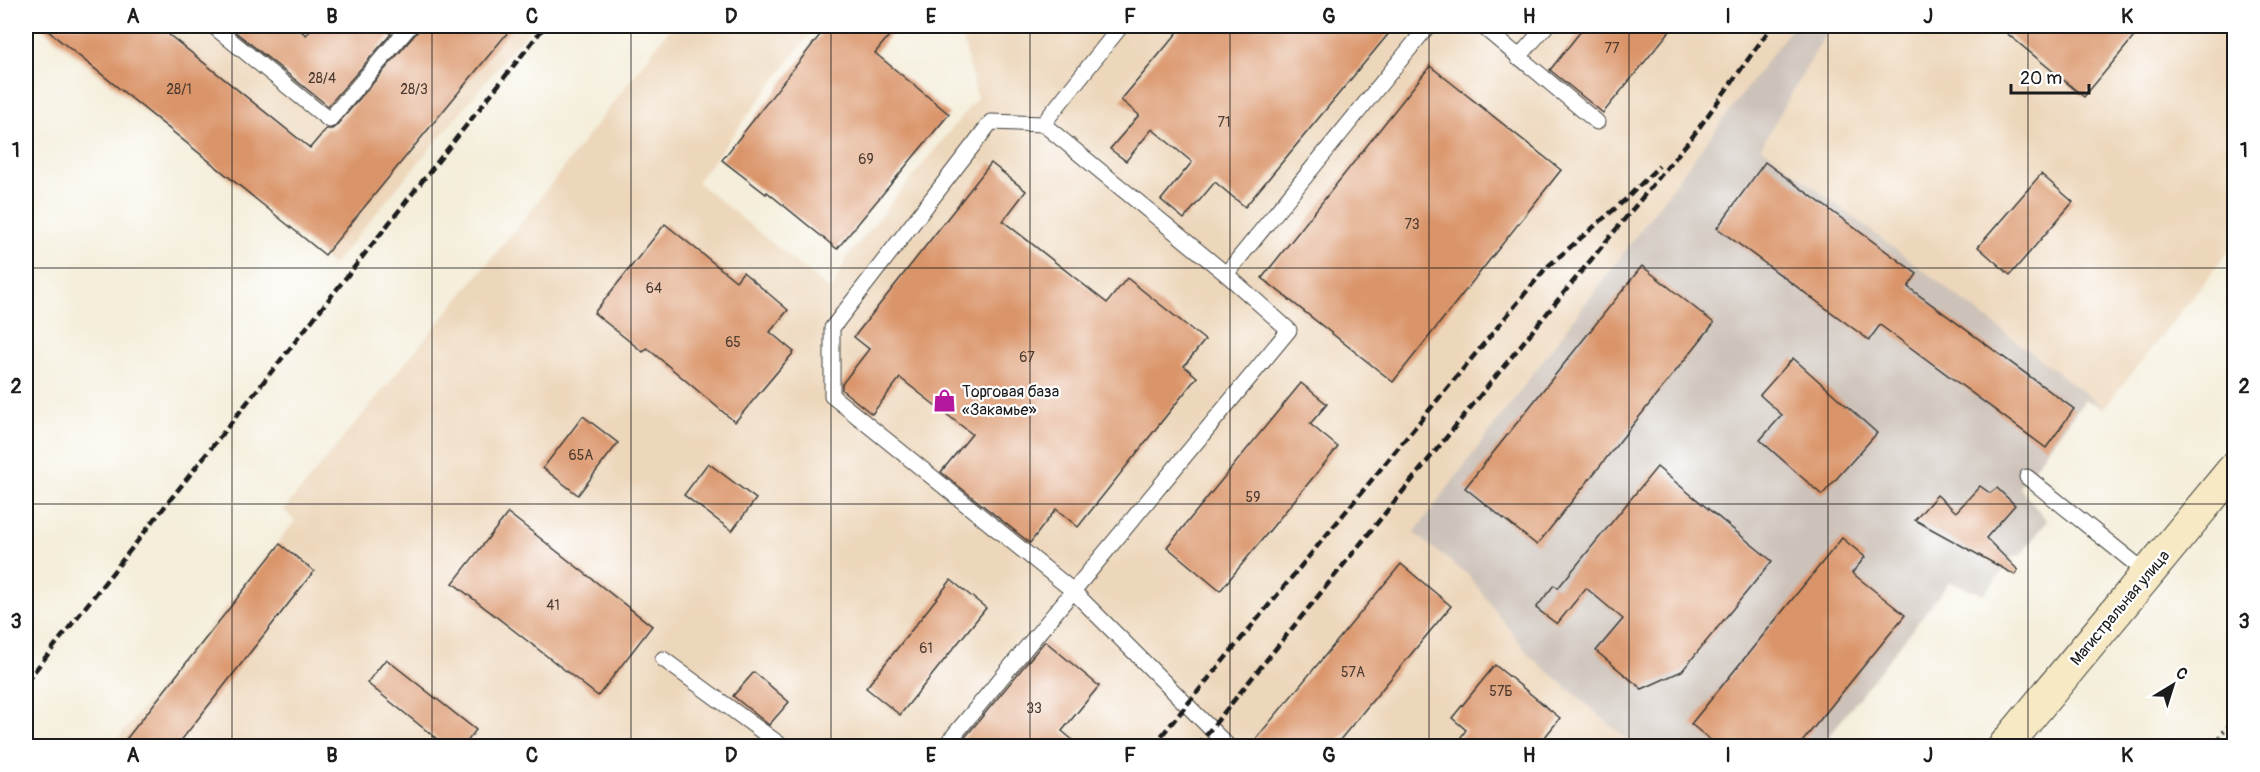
<svg xmlns="http://www.w3.org/2000/svg" width="2260" height="772" viewBox="0 0 2260 772" font-family="Pangolin,sans-serif">
<style>
.built{fill:#edd7bb}
.industrial{fill:#ccc2b9}
.building{fill:#da9469}
.lines{fill:none;stroke-linecap:round;stroke-linejoin:round}
.service-casing{stroke:#3c3c39;stroke-width:17}
.secondary-casing{stroke:#3c3c39;stroke-width:35}
.path{stroke:#3c3c39;stroke-width:4;stroke-dasharray:1.5 4.5;stroke-linecap:butt}
.service{stroke:#fff;stroke-width:15}
.secondary{stroke:#f6e9c3;stroke-width:33}
.rail{stroke:#1c1c1c;stroke-width:4.5;stroke-dasharray:9 4.5;stroke-linecap:butt}
.grid{fill:none;stroke:#1c1c1c;stroke-width:1.5;stroke-opacity:0.55}
.labels{text-anchor:middle;dominant-baseline:central;stroke-width:4.5;stroke-linejoin:round;paint-order:stroke}
.number-label{font-size:14px;fill:#4c3a2f}
.poi-label{font-size:16px;fill:#1c1c1c;stroke:#fff;text-anchor:start}
.street-label{font-size:16px;fill:#1c1c1c;stroke:#fff}
.neatline{fill:none;stroke:#1c1c1c;stroke-width:2}
.grid-label{font-size:20px;text-anchor:middle;font-weight:bold;fill:#1c1c1c}
</style>
<rect width="100%" height="100%" fill="#fff"/>
<filter id="ink" filterUnits="userSpaceOnUse"><feTurbulence type="fractalNoise" baseFrequency=".0167" numOctaves="2"/><feDisplacementMap in="SourceGraphic" scale="12" xChannelSelector="R" yChannelSelector="G"/><feConvolveMatrix kernelMatrix="1 2 1 2 8 2 1 2 1" color-interpolation-filters="sRGB"/></filter>
<filter id="wash" filterUnits="userSpaceOnUse"><feTurbulence type="fractalNoise" baseFrequency=".008" numOctaves="4" result="noise"/><feDisplacementMap in="SourceGraphic" scale="24" xChannelSelector="R" yChannelSelector="G"/><feGaussianBlur stdDeviation="1.35" result="paint"/><feColorMatrix in="noise" values="0 0 0 0 0 0 0 0 0 0 0 0 0 0 0 0 0 1.4 0 .05"/><feComposite in="paint" operator="in"/></filter>
<g filter="url(#wash)">
<rect width="100%" height="100%" fill="#f4eedb"/>
<g class="built">
<polygon points="37,26 532,26 333,265"/>
<polygon points="672,26 816,26 697,182 831,291 847,257 977,98 960,26 2234,26 2234,245 2104,408 2085,400 2019,487 2047,521 2020,556 2015,555 1984,594 1949,582 1821,746 112,746 295,521 284,510 528,214"/>
</g>
<polygon class="industrial" points="1793,26 1830,26 1761,147 2104,408 2085,400 2019,487 2047,521 2020,556 2015,555 1984,594 1949,582 1821,746 1635,746 1529,655 1469,576 1414,533"/>
<g id="blocks">
<g class="building">
<polygon points="42,26 158,26 310,148 326,129 332,129 336,126 417,32 419,26 513,26 325,255"/>
<polygon points="228,26 295,26 306,35 315,26 381,26 391,34 328,106"/>
<polygon points="827,26 897,26 875,53 949,114 837,249 767,192 766,194 722,160"/>
<polygon points="1183,26 1395,26 1245,207 1215,182 1184,219 1161,200 1192,162 1152,129 1126,161 1110,149 1139,115 1121,100"/>
<polygon points="1585,26 1674,26 1603,113 1550,70"/>
<polygon points="1998,26 2143,26 2084,97"/>
<polygon points="1430,66 1561,170 1393,382 1262,278"/>
<polygon points="1765,162 1917,274 1908,287 2074,409 2046,448 1880,325 1869,340 1717,228"/>
<polygon points="991,163 1026,191 1003,221 1107,303 1127,278 1205,340 1184,366 1197,377 1078,527 1056,509 1030,543 941,472 972,434 900,378 872,414 842,390 842,384 869,349 854,337"/>
<polygon points="2041,174 2073,202 2010,275 1978,247"/>
<polygon points="665,224 736,281 743,272 788,310 770,332 794,352 735,422 647,348 643,352 594,313"/>
<polygon points="1642,266 1714,323 1537,545 1465,488"/>
<polygon points="1793,358 1877,433 1822,495 1760,440 1782,415 1760,395"/>
<polygon points="1301,383 1327,404 1310,424 1338,447 1220,591 1167,547"/>
<polygon points="583,416 618,443 578,495 543,468"/>
<polygon points="708,463 756,499 732,531 684,495"/>
<polygon points="1657,467 1772,561 1682,671 1642,689 1596,651 1623,619 1586,588 1557,624 1536,608 1554,585 1558,588"/>
<polygon points="1980,486 1990,493 1997,488 2015,505 1986,538 2018,570 2015,575 1915,520 1937,495 1956,512"/>
<polygon points="508,513 652,626 598,696 453,583"/>
<polygon points="1842,538 1865,557 1852,573 1905,615 1798,747 1719,747 1691,724"/>
<polygon points="280,544 314,571 176,747 120,747"/>
<polygon points="1401,564 1451,606 1334,747 1249,747"/>
<polygon points="951,580 986,608 900,715 866,688"/>
<polygon points="1045,641 1099,686 1062,731 1081,747 957,747"/>
<polygon points="386,659 476,730 463,747 447,747 367,683"/>
<polygon points="1495,665 1560,718 1537,747 1454,747 1466,730 1452,718"/>
<polygon points="754,672 789,702 769,725 733,696"/>
</g>
</g>
</g>
<g filter="url(#ink)">
<use href="#blocks" fill-opacity="0" stroke="#3c3c39" stroke-width="1.5"/>
<g class="lines">
<defs>
<g id="service">
<polyline points="213,26 329,120 410,26"/>
<polyline points="1121,26 1043,124 1226,274"/>
<polyline points="1482,26 1597,122"/>
<polyline points="1518,58 1546,26"/>
<polyline points="1043,124 991,122 832,328 832,396 1072,590 1228,746"/>
<polyline points="2027,477 2148,574"/>
<polyline points="663,659 782,746"/>
<polyline points="945,746 1289,330 1226,274 1428,26"/>
</g>
<polyline id="secondary" points="2005,746 2234,469"/>
</defs>
<use href="#service" class="service-casing"/>
<use href="#secondary" class="secondary-casing"/>
<polyline class="path" points="2212,746 2234,719"/>
<use href="#service" class="service"/>
<use href="#secondary" class="secondary"/>
<g class="rail">
<polyline points="26,682 545,26"/>
<polyline points="1153,746 1546,268 1625,200 1659,166"/>
<polyline points="1197,746 1534,329 1693,136 1772,26"/>
</g>
</g>
</g>
<path class="grid" d="M232,26V746M432,26V746M631,26V746M831,26V746M1030,26V746M1230,26V746M1429,26V746M1629,26V746M1828,26V746M2028,26V746M26,268H2234M26,504H2234"/>
<defs>
<symbol id="shop-bare" viewBox="-9 -9 18 18"><path d="M-5-2.5h2.3a2.7 3.5 0 0 1 5.4 0H5L5.5 6h-11ZM-1.5-2.5h3a1.5 2.3 0 0 0-3 0Z" fill="#b5179e" stroke="#fff" stroke-width="2.5" paint-order="stroke"/></symbol>
</defs>
<g fill-rule="evenodd">
<use href="#shop-bare" x="928" y="384" width="33" height="33"/>
</g>
<g class="labels">
<g class="number-label">
<text x="1612" y="48">77</text>
<text x="322" y="78">28/4</text>
<text x="179" y="89">28/1</text>
<text x="414" y="89">28/3</text>
<text x="1224" y="122">71</text>
<text x="866" y="159">69</text>
<text x="1412" y="224">73</text>
<text x="654" y="288">64</text>
<text x="733" y="342">65</text>
<text x="1027" y="357">67</text>
<text x="581" y="455">65А</text>
<text x="1253" y="497">59</text>
<text x="553" y="605">41</text>
<text x="926" y="648">61</text>
<text x="1353" y="672">57А</text>
<text x="1501" y="691">57Б</text>
<text x="1034" y="708">33</text>
</g>
<g class="poi-label">
<text x="962" y="392">Торговая база<tspan x="962" dy="18">«Закамье»</tspan></text>
</g>
<g class="street-label">
<text transform="translate(2120 608) rotate(-50)">Магистральная улица</text>
</g>
</g>
<rect width="2260" height="772" fill="none" stroke="#fff" stroke-width="66"/>
<g transform="translate(2173 685) rotate(38)" stroke="#ffffff" stroke-width="4.5" paint-order="stroke">
<path d="M0-4.5L10 22L0 15L-10 22Z" fill="#1c1c1c"/>
<text y="-9" font-size="16" font-weight="bold" text-anchor="middle" fill="#1c1c1c">С</text>
</g>
<path d="M2011 84v9h78v-9" fill="none" stroke="#1c1c1c" stroke-width="3"/>
<text x="2020" y="84" font-size="18" fill="#1c1c1c" stroke="#ffffff" stroke-width="4.5" paint-order="stroke">20 m</text>
<rect x="33" y="33" width="2194" height="706" class="neatline"/>
<g class="grid-label">
<text x="133" y="23">A</text>
<text x="332" y="23">B</text>
<text x="532" y="23">C</text>
<text x="731" y="23">D</text>
<text x="931" y="23">E</text>
<text x="1130" y="23">F</text>
<text x="1329" y="23">G</text>
<text x="1529" y="23">H</text>
<text x="1728" y="23">I</text>
<text x="1928" y="23">J</text>
<text x="2127" y="23">K</text>
<text x="16" y="157">1</text>
<text x="2244" y="157">1</text>
<text x="16" y="393">2</text>
<text x="2244" y="393">2</text>
<text x="16" y="628">3</text>
<text x="2244" y="628">3</text>
<text x="133" y="762">A</text>
<text x="332" y="762">B</text>
<text x="532" y="762">C</text>
<text x="731" y="762">D</text>
<text x="931" y="762">E</text>
<text x="1130" y="762">F</text>
<text x="1329" y="762">G</text>
<text x="1529" y="762">H</text>
<text x="1728" y="762">I</text>
<text x="1928" y="762">J</text>
<text x="2127" y="762">K</text>
</g>
</svg>
